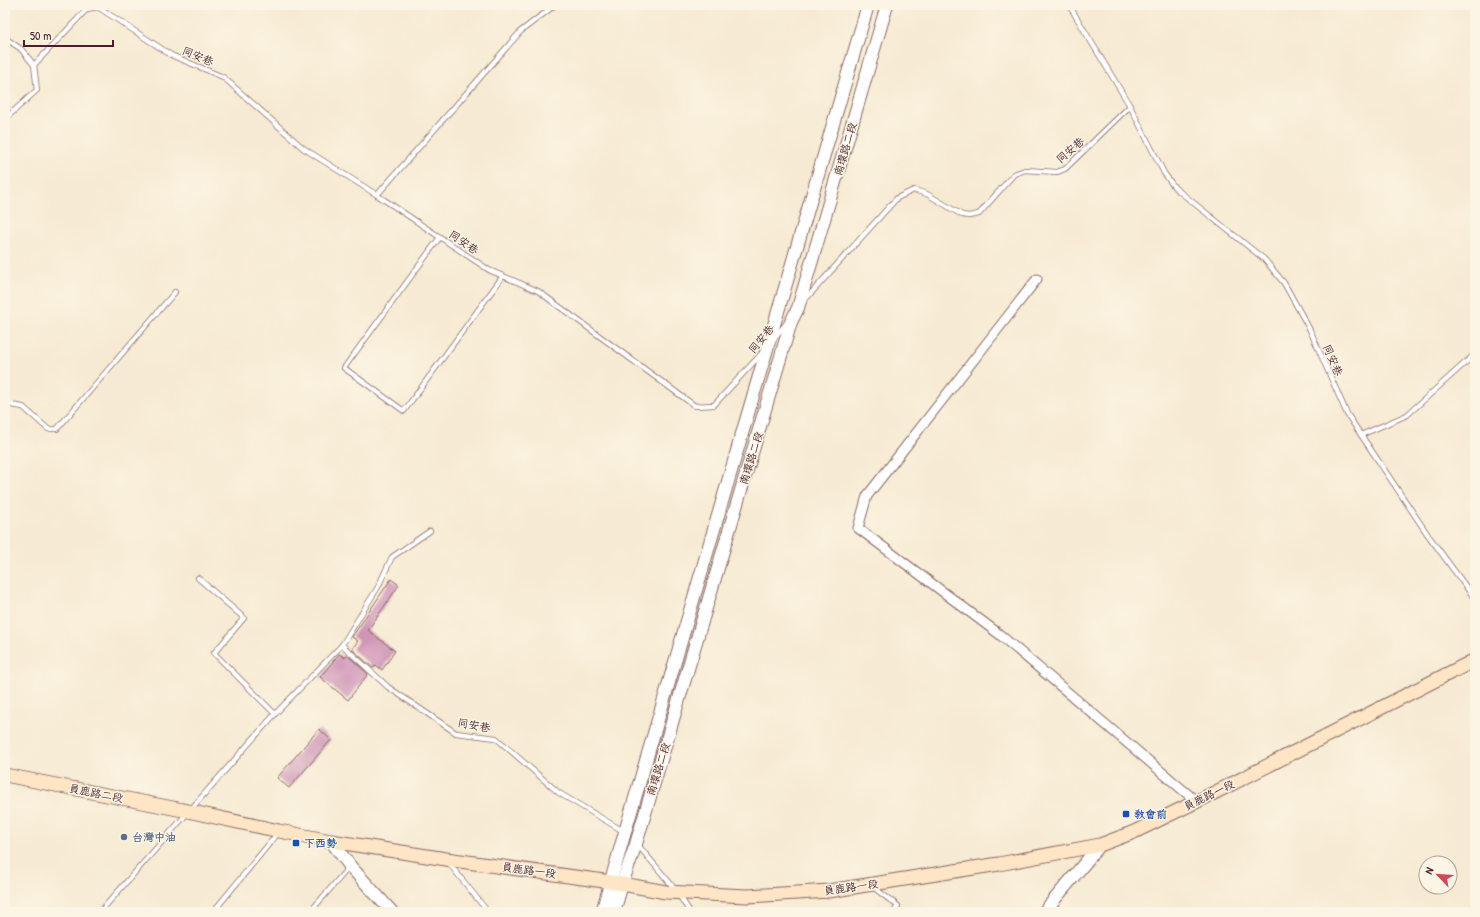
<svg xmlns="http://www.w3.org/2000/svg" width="1480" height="917" viewBox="0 0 1480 917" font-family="'Patrick Hand','LXGW WenKai TC',sans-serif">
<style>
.building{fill:#cd92b5}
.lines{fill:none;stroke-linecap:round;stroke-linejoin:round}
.service-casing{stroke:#866665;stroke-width:6}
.minor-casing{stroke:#866665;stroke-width:11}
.tertiary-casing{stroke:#866665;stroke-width:14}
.secondary-casing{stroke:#866665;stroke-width:15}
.service{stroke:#fff;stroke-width:4.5}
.minor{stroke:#fff;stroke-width:9}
.tertiary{stroke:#fff;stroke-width:12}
.secondary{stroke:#fde5c5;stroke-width:13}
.transit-dot{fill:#1a4fb4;stroke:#fcf5e5;stroke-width:1.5}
.service-dot{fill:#5c6f8a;stroke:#fcf5e5;stroke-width:1.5}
.labels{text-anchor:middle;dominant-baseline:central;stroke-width:3;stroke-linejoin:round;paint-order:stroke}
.street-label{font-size:11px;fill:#4a1f2b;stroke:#fcf5e5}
.transit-label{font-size:11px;font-weight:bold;fill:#164399;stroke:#fcf5e5;text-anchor:start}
.service-label{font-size:11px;font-weight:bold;fill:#4e5e75;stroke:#fcf5e5;text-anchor:start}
</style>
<rect width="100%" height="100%" fill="#fcf5e5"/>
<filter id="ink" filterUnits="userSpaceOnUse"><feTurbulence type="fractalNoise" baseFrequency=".025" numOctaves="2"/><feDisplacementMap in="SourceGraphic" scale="8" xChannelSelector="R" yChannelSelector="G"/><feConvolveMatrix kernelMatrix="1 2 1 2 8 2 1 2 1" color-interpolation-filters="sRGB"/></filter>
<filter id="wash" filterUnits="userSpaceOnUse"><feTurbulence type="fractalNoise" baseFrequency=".012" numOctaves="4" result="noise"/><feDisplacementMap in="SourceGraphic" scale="16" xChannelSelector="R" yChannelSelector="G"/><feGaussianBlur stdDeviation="0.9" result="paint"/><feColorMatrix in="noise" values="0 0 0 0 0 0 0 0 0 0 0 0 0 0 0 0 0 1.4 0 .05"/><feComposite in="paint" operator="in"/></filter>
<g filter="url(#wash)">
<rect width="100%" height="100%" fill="#f6ead2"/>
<g id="blocks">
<g class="building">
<polygon points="391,579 399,585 368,630 395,651 382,670 376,665 373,668 352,649 358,641 352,637"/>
<polygon points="339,654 345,658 347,655 368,674 348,700 320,677"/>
<polygon points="319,729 331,740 289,788 277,778"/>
</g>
</g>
</g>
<g filter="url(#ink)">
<use href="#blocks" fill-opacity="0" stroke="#866665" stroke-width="1"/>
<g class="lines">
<defs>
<g id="service">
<polyline points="1069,5 1130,106 1164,173 1175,188 1264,259 1284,283 1310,330 1347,414 1428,535 1475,599"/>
<polyline points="5,38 21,49 34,65 37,90 5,119"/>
<polyline points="34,65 87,9 98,7 171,55 223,77 303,148 377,195 489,270 538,291 695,406 714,405 763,352"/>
<polyline points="377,195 521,31 555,5"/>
<polyline points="440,237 344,368 404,411 503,276"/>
<polyline points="804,301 897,198 914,190 927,194 962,215 969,216 979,214 1014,174 1025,170 1057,172 1065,169 1130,106"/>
<polyline points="774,339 787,322"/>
<polyline points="5,404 23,407 48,429 57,429 175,292"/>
<polyline points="1361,435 1407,415 1475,354"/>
<polyline points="198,578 244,618 214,653 275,714"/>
<polyline points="342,645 388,687 456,733 496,738 559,793 625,832"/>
<polyline points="637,844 675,889"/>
<polyline points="448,862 488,912"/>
<polyline points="873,887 898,906 894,912"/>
<polyline points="679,895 690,912"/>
<polyline points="100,912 275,714 342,645 378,587 392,557 430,531"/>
<polyline points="213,912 278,833"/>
<polyline points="310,912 350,866"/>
</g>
<polyline id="minor" points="1037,279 867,496 858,528 999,634 1197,802"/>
<g id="tertiary">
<polyline points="331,841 350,866 392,912"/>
<polyline points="602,912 625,832 868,5"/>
<polyline points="614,912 622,884 636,844 791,322 798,308 887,5"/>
<polyline points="1044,912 1100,845"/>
</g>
<polyline id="secondary" points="5,775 188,811 279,831 331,841 446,859 611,882 666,892 747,896 829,891 999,864 1100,845 1134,832 1214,793 1475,660"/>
</defs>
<use href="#service" class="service-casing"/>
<use href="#minor" class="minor-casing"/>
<use href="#tertiary" class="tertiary-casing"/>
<use href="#secondary" class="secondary-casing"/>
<use href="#service" class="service"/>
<use href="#minor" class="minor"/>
<use href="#tertiary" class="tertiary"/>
<use href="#secondary" class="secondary"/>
</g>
</g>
<g class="transit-dot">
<rect x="1122" y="810" width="8" height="8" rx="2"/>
<rect x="292" y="839" width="8" height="8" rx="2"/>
</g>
<circle class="service-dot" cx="124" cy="837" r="4"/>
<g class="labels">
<g class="street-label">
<text transform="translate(198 56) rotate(23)">同安巷</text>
<text transform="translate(845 149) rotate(-74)">南環路二段</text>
<text transform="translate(1070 150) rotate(-41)">同安巷</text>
<text transform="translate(464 242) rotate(34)">同安巷</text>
<text transform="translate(761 339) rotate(-50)">同安巷</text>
<text transform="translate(1333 360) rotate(67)">同安巷</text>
<text transform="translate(751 458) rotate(-73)">南環路二段</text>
<text transform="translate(474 725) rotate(10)">同安巷</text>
<text transform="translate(658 769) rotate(-73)">南環路二段</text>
<text transform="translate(96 793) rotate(11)">員鹿路二段</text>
<text transform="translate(1209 795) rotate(-26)">員鹿路一段</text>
<text transform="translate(529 870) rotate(8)">員鹿路一段</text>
<text transform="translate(851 887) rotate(-8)">員鹿路一段</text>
</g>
<g class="transit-label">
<text x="1134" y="814">教會前</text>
<text x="304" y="843">下西勢</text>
</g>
<g class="service-label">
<text x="132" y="837">台灣中油</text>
</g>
</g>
<rect width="1480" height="917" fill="none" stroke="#fcf5e5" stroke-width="20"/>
<g transform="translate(1438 875) rotate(295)"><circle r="19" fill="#fcf5e5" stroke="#b59f9b"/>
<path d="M0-3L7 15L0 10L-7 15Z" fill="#d1495b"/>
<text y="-6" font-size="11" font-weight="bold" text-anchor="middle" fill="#4a1f2b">N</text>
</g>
<path d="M24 40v6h89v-6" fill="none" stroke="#4a1f2b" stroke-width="2"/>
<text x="30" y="40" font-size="12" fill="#4a1f2b" stroke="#fcf5e5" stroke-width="3" paint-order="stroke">50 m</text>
</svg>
